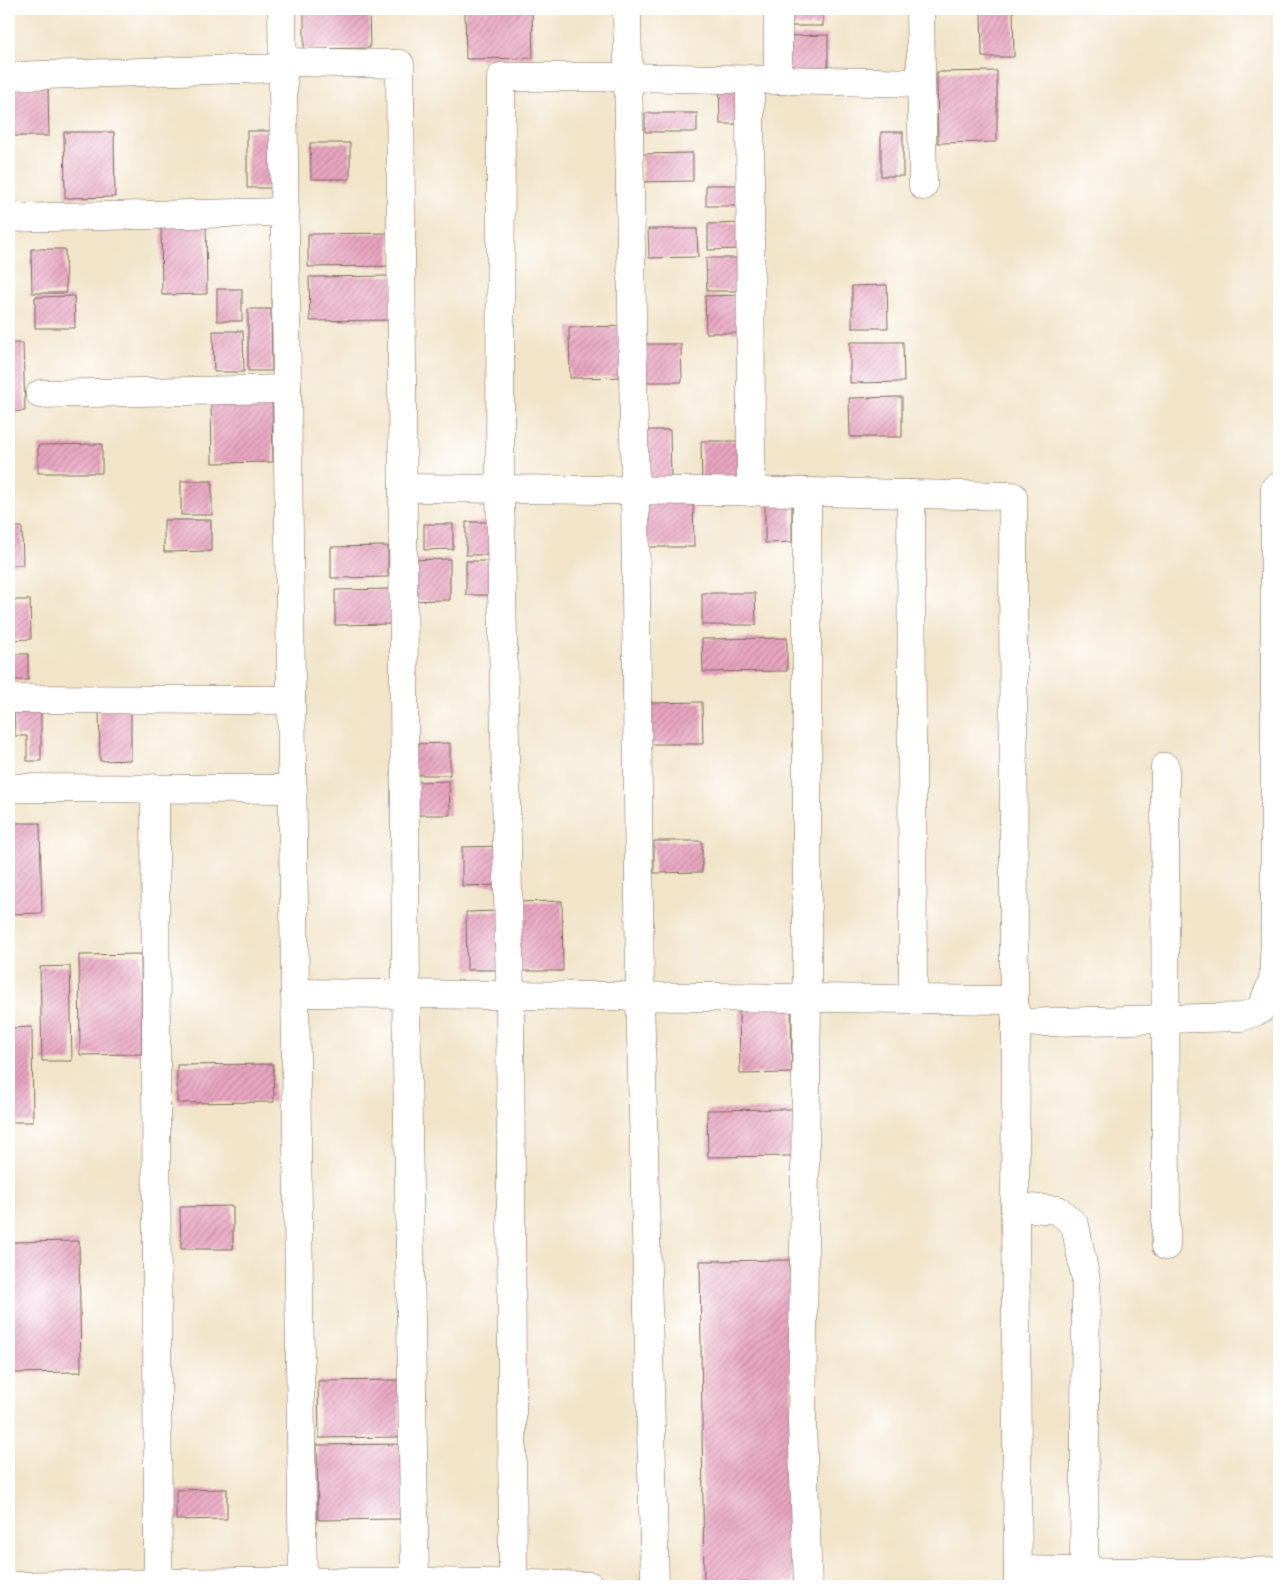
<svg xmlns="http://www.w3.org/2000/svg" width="1288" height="1595" viewBox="0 0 1288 1595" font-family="'Indie Flower',sans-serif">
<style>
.building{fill:url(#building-hatch)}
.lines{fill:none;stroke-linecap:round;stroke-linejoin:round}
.street-casing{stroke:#7b6b5a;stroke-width:29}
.street{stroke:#fff;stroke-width:28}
</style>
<defs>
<pattern id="building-hatch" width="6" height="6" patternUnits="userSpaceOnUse" patternTransform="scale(1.25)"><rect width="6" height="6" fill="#e9a5c1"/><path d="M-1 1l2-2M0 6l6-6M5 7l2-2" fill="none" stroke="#be879c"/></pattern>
</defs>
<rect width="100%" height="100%" fill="#fff"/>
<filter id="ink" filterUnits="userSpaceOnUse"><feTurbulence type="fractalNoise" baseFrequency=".02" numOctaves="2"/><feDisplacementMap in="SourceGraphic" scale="10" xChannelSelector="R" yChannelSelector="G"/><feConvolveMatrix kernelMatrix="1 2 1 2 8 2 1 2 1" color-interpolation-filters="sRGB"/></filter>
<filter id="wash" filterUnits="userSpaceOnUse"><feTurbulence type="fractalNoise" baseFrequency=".0096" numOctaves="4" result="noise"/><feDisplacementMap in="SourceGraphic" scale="20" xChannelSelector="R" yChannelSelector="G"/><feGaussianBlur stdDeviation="1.12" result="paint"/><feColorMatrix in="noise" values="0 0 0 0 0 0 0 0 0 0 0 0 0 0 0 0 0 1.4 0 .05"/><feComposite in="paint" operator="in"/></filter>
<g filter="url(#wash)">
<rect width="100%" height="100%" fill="#f1e4c9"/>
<g id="blocks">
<g class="building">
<polygon points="304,9 369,9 370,48 304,49"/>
<polygon points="465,9 532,9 533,58 466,59"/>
<rect x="789" y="9" width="34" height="17"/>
<polygon points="981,9 1013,9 1014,57 982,57"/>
<polygon points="828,35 828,72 788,72 788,36"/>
<polygon points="997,71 997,142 938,143 937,72"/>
<polygon points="719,80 741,80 741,124 720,124"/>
<polygon points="13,87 48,87 49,136 14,136"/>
<rect x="645" y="113" width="52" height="19"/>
<polygon points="247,131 272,131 273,188 247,188"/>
<polygon points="64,132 114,132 115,197 65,198"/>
<rect x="881" y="132" width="22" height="44"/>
<polygon points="310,143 350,143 350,179 311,179"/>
<polygon points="693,153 693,181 643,182 642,154"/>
<rect x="706" y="185" width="37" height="21"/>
<polygon points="161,223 206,223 207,294 162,295"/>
<polygon points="745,223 745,249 708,250 708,224"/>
<polygon points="648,229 697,229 698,257 649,258"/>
<polygon points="389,233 390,266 308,267 308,234"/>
<polygon points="31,249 65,249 66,293 32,293"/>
<polygon points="706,258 748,258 748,291 707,291"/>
<polygon points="393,276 394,320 310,321 309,277"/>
<polygon points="887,285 888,328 852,328 852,286"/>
<rect x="217" y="289" width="25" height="32"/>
<polygon points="747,295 748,333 706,333 705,296"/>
<polygon points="74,296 75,328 35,328 35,297"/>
<polygon points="248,309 271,309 272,371 248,371"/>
<polygon points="632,326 632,377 570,378 569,327"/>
<polygon points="213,331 243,331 244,372 214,372"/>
<polygon points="850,342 903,342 904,382 850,383"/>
<polygon points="9,343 23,343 25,411 9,412"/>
<polygon points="645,344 681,344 682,382 646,382"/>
<polygon points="902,397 902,437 850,437 849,398"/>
<polygon points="272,399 273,462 212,463 211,400"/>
<polygon points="643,430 670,430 671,479 644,479"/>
<polygon points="701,441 743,441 743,486 702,487"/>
<polygon points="102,444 102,473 38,473 38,445"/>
<rect x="181" y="481" width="31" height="34"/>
<polygon points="693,496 694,547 643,547 642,497"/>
<polygon points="765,497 792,497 792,542 765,543"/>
<polygon points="164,520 211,520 211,551 164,552"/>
<polygon points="466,522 494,522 495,555 466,555"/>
<polygon points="424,524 453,524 453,549 424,550"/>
<polygon points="9,527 22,527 23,565 9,565"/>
<polygon points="388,546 388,577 331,578 331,547"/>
<polygon points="450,559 450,600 404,601 404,560"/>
<polygon points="466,561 496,561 497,595 466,595"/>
<polygon points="390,589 391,624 335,625 335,590"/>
<polygon points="702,593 755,593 756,625 702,625"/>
<polygon points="9,600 30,600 31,639 9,640"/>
<polygon points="787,638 787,671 703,672 702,639"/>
<rect x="9" y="654" width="19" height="26"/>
<polygon points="702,702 703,744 650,744 649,703"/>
<polygon points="99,705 131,705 131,760 100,761"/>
<polygon points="14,708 41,708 41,761 27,761 27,736 15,736"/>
<polygon points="450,743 450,775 411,775 411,744"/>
<polygon points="449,781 450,815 416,815 415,782"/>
<polygon points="9,823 40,823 42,913 9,914"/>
<polygon points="654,841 702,841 702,872 654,873"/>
<polygon points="500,846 500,885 462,886 462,847"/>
<polygon points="562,901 563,971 514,971 513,902"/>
<polygon points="500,911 500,970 467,970 466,912"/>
<polygon points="141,954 142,1054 80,1055 79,955"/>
<polygon points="70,966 72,1061 42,1061 40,967"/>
<polygon points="739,1006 791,1006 792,1073 740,1074"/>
<polygon points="32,1027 33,1122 9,1122 9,1028"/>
<polygon points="273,1064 274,1102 177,1103 177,1065"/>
<polygon points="792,1109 793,1156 708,1157 707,1110"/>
<polygon points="233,1206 233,1249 181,1249 180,1207"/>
<polygon points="79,1241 81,1372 9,1373 9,1242"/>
<polygon points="790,1260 794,1582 704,1583 700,1261"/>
<polygon points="399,1380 400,1437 319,1438 318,1381"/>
<polygon points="403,1444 404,1519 318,1520 317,1445"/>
<polygon points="227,1489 227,1519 176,1520 176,1490"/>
</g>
</g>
</g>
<g filter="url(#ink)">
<use href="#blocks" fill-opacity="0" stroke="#7b6b5a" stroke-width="1"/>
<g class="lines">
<defs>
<g id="street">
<polyline points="282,9 303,1586"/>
<polyline points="627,9 635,491 640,996 655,1586"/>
<polyline points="920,9 923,186"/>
<polyline points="283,62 400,64 406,994 415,1582"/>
<polyline points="9,76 283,68"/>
<polyline points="750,79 751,492"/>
<polyline points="778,80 778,9"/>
<polyline points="9,218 285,212"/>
<polyline points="40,394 287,389"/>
<polyline points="403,488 807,492 1013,496 1014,1000 1016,1023 1015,1207 1018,1586"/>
<polyline points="807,492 807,998 802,1423 808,1586"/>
<polyline points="911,494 913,999"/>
<polyline points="9,699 291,700"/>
<polyline points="1165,767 1166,1246"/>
<polyline points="9,788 293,789"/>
<polyline points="155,788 158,1583"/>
<polyline points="295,993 1014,1000"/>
<polyline points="1016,1023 1241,1017 1260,1010 1273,981 1275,936 1275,488"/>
<polyline points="1015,1207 1058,1210 1075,1225 1086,1280 1084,1570"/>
<polyline points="1019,1570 1193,1573 1279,1571"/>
<polyline points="513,1583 510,995 500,489 501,77 628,77 921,83"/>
<path d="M9,1586C203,1582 396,1578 590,1586"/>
</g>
</defs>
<use href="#street" class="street-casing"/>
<use href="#street" class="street"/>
</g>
</g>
<rect width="1288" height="1595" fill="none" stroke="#fff" stroke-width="30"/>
</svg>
